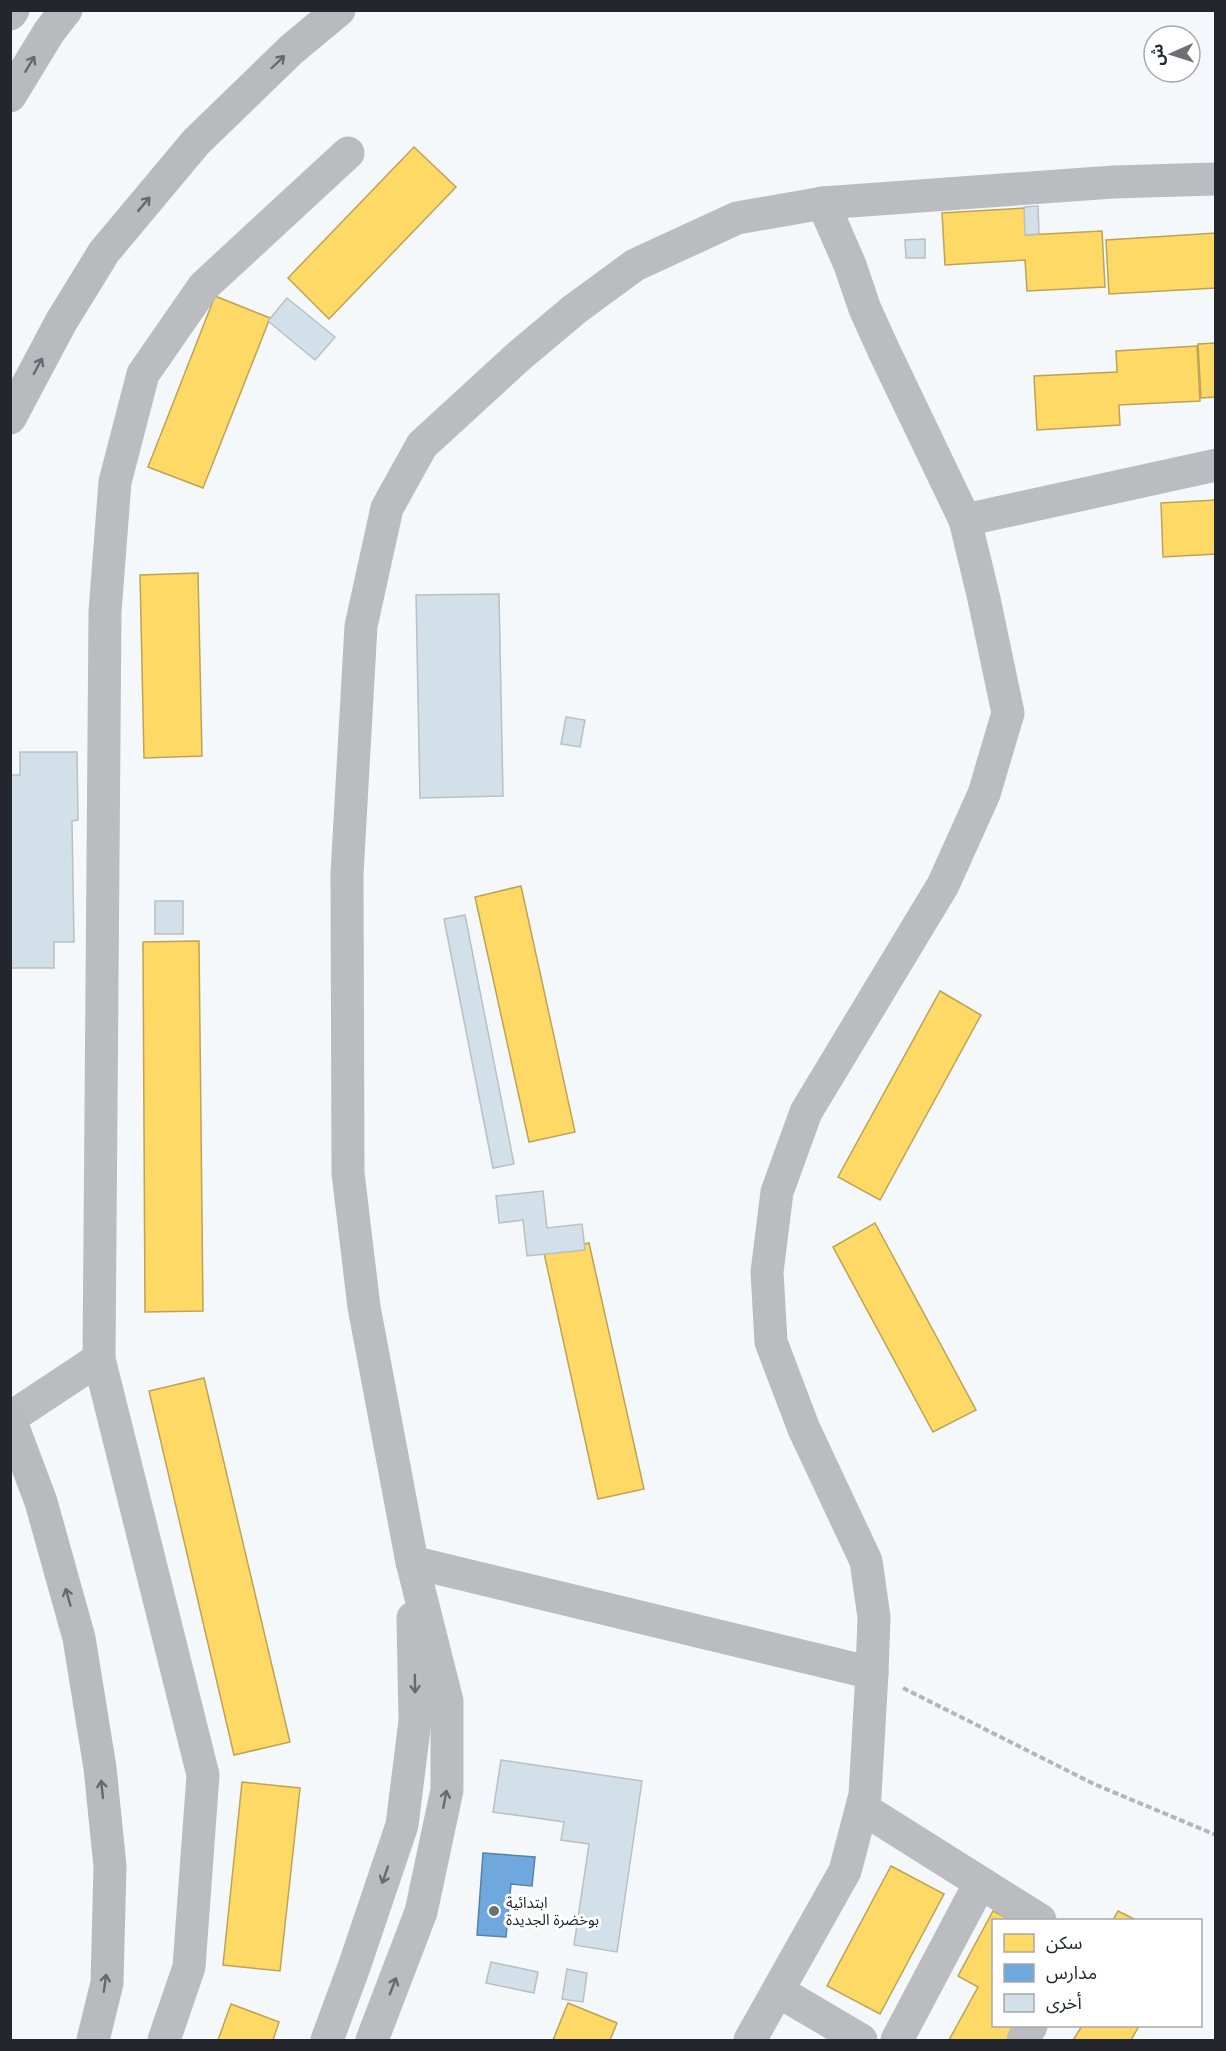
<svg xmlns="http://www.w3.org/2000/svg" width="1226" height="2051" viewBox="0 0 1226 2051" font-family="Montserrat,'Noto Sans Arabic',sans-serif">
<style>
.homes{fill:#ffd966;stroke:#bda355;stroke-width:1.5}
.schools{fill:#6fa8dc;stroke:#5881a7;stroke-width:1.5}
.building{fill:#d2e0e9;stroke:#babfc2;stroke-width:1.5}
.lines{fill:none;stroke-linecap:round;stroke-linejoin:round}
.path{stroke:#b4b5b8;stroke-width:4;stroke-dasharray:6 3;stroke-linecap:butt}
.minor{stroke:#bbbcbf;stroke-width:33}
.highway{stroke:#b9babd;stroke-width:33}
.oneway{stroke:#66696d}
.oneway2{stroke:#676a6e}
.poi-dot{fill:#6c7074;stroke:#fff;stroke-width:2}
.labels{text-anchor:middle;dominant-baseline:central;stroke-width:6;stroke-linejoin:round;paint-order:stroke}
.poi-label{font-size:15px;fill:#23262c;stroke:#fff;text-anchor:start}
</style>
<rect width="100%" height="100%" fill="#f5f8fb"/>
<g class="homes">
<polygon points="414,147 456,187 329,319 288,278"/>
<polygon points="1025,208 1026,235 1102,231 1105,287 1027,291 1025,260 945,265 942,213"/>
<polygon points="1216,233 1216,288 1109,294 1106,240"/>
<polygon points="215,296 270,318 203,488 148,467"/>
<polygon points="1216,343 1216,397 1201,398 1198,344"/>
<polygon points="1197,346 1200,401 1119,405 1120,425 1037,430 1034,376 1117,372 1116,351"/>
<polygon points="1216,500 1216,554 1163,557 1161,503"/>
<polygon points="198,573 202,756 144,758 140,575"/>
<polygon points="521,886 575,1132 529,1142 475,897"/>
<polygon points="199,941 203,1311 145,1312 143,942"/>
<polygon points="940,991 981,1015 880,1200 838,1177"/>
<polygon points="875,1223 976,1410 933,1432 833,1247"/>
<polygon points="589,1243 644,1489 598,1499 544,1253"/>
<polygon points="204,1378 290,1742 234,1755 149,1391"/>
<polygon points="242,1782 300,1788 280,1971 223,1965"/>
<polygon points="891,1866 944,1894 880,2014 827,1986"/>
<polygon points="993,1911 1011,1920 994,1920 994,2026 1017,2026 1009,2040 949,2040 978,1987 958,1976"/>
<polygon points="1118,1911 1136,1920 1113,1920"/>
<polygon points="568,2003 617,2023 610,2040 553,2040"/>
<polygon points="231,2004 279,2022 273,2040 218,2040"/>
<polygon points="1082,2026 1139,2026 1131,2040 1073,2040"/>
</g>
<polygon class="schools" points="483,1853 535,1857 532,1886 511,1884 506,1937 477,1935"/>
<g class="building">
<polygon points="1038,206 1039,234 1025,235 1024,207"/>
<polygon points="925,239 925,258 906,258 905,240"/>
<polygon points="287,298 335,337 315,360 268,321"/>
<polygon points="499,594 503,796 420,798 416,595"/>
<polygon points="566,717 585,720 580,747 561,744"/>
<polygon points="20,752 77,752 78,820 72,821 74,942 54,942 54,968 10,968 10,775 20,775"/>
<rect x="155" y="901" width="28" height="33"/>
<polygon points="465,915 514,1164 493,1168 444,919"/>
<polygon points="543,1191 547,1228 582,1224 585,1250 527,1256 523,1220 499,1223 496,1196"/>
<polygon points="501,1760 642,1781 617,1952 574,1945 589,1844 561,1840 564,1822 493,1812"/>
<polygon points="491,1962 538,1972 534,1993 486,1983"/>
<polygon points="567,1969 587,1973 583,2002 562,1999"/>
</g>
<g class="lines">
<polyline class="path" points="903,1688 1094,1784 1216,1835"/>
<g class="minor">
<polyline points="965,520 1216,465"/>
<polyline points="10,1418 99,1359"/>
<polyline points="412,1562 872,1673"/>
<polyline points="862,1808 1040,1920"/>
<polyline points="778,1991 861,2040"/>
<polyline points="164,2040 189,1967 203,1775 99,1359 105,612 115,482 143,374 204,286 348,153"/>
<polyline points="327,2040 354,1967 402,1825 415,1721 413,1618"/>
<polyline points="372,2040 421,1912 447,1790 447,1701 412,1562 364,1307 348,1173 347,874 361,626 387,508 422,445 519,356 575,309 635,265 737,218 823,203 1113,182 1216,179"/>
<polyline points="750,2040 845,1871 865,1795 872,1673 874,1617 866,1561 804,1429 771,1342 767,1272 777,1192 806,1112 943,885 984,794 1008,713 984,599 965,520 884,351 865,309 850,265 823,203"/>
<polyline points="897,2040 980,1883"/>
<polyline points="1023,2040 1031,2026"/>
</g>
<g class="highway">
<polyline points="10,14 13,10"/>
<polyline points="10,96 49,32 66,10"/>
<polyline points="10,418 61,322 104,252 196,142 292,49 339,10"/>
<polyline points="10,1419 41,1502 79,1638 100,1768 110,1866 107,1983 93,2040"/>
</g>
</g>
<defs><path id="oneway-shaft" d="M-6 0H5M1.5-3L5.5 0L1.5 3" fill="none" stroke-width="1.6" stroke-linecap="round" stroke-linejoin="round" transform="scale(1.5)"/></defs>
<g class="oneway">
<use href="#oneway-shaft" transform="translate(278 62) rotate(-44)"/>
<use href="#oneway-shaft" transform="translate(30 64) rotate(-59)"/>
<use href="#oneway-shaft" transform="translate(144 204) rotate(-50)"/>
<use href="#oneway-shaft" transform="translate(38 366) rotate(-62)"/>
<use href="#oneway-shaft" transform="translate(68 1597) rotate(-106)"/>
<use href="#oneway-shaft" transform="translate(102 1789) rotate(-96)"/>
<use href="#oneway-shaft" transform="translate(105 1983) rotate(-82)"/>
</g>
<g class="oneway2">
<use href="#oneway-shaft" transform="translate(415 1684) rotate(89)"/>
<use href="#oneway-shaft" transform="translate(445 1799) rotate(-79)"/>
<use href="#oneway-shaft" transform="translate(385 1875) rotate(109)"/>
<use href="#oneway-shaft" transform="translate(393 1986) rotate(-69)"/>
</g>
<circle class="poi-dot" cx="494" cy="1911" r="6"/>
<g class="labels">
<g class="poi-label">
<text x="506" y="1902">ابتدائية<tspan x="506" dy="17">بوخضرة الجديدة</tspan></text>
</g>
</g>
<rect width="1226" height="2051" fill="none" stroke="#23262c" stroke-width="24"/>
<rect x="992" y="1919" width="210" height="108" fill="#ffffff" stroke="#a7a8ab" stroke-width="1.5"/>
<rect x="1004" y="1934" width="30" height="18" fill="#ffd966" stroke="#a7a8ab" stroke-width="1.5"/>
<text x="1046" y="1949" font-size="18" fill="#23262c">سكن</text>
<rect x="1004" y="1964" width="30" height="18" fill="#6fa8dc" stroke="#a7a8ab" stroke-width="1.5"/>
<text x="1046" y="1979" font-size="18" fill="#23262c">مدارس</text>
<rect x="1004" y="1994" width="30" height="18" fill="#d2e0e9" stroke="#a7a8ab" stroke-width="1.5"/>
<text x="1046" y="2009" font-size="18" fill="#23262c">أخرى</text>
<g transform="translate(1172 54) rotate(267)"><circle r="28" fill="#ffffff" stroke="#a7a8ab" stroke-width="1.5"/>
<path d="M0-4.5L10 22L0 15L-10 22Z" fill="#6c7074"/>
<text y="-9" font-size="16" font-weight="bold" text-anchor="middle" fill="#23262c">ش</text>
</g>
</svg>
